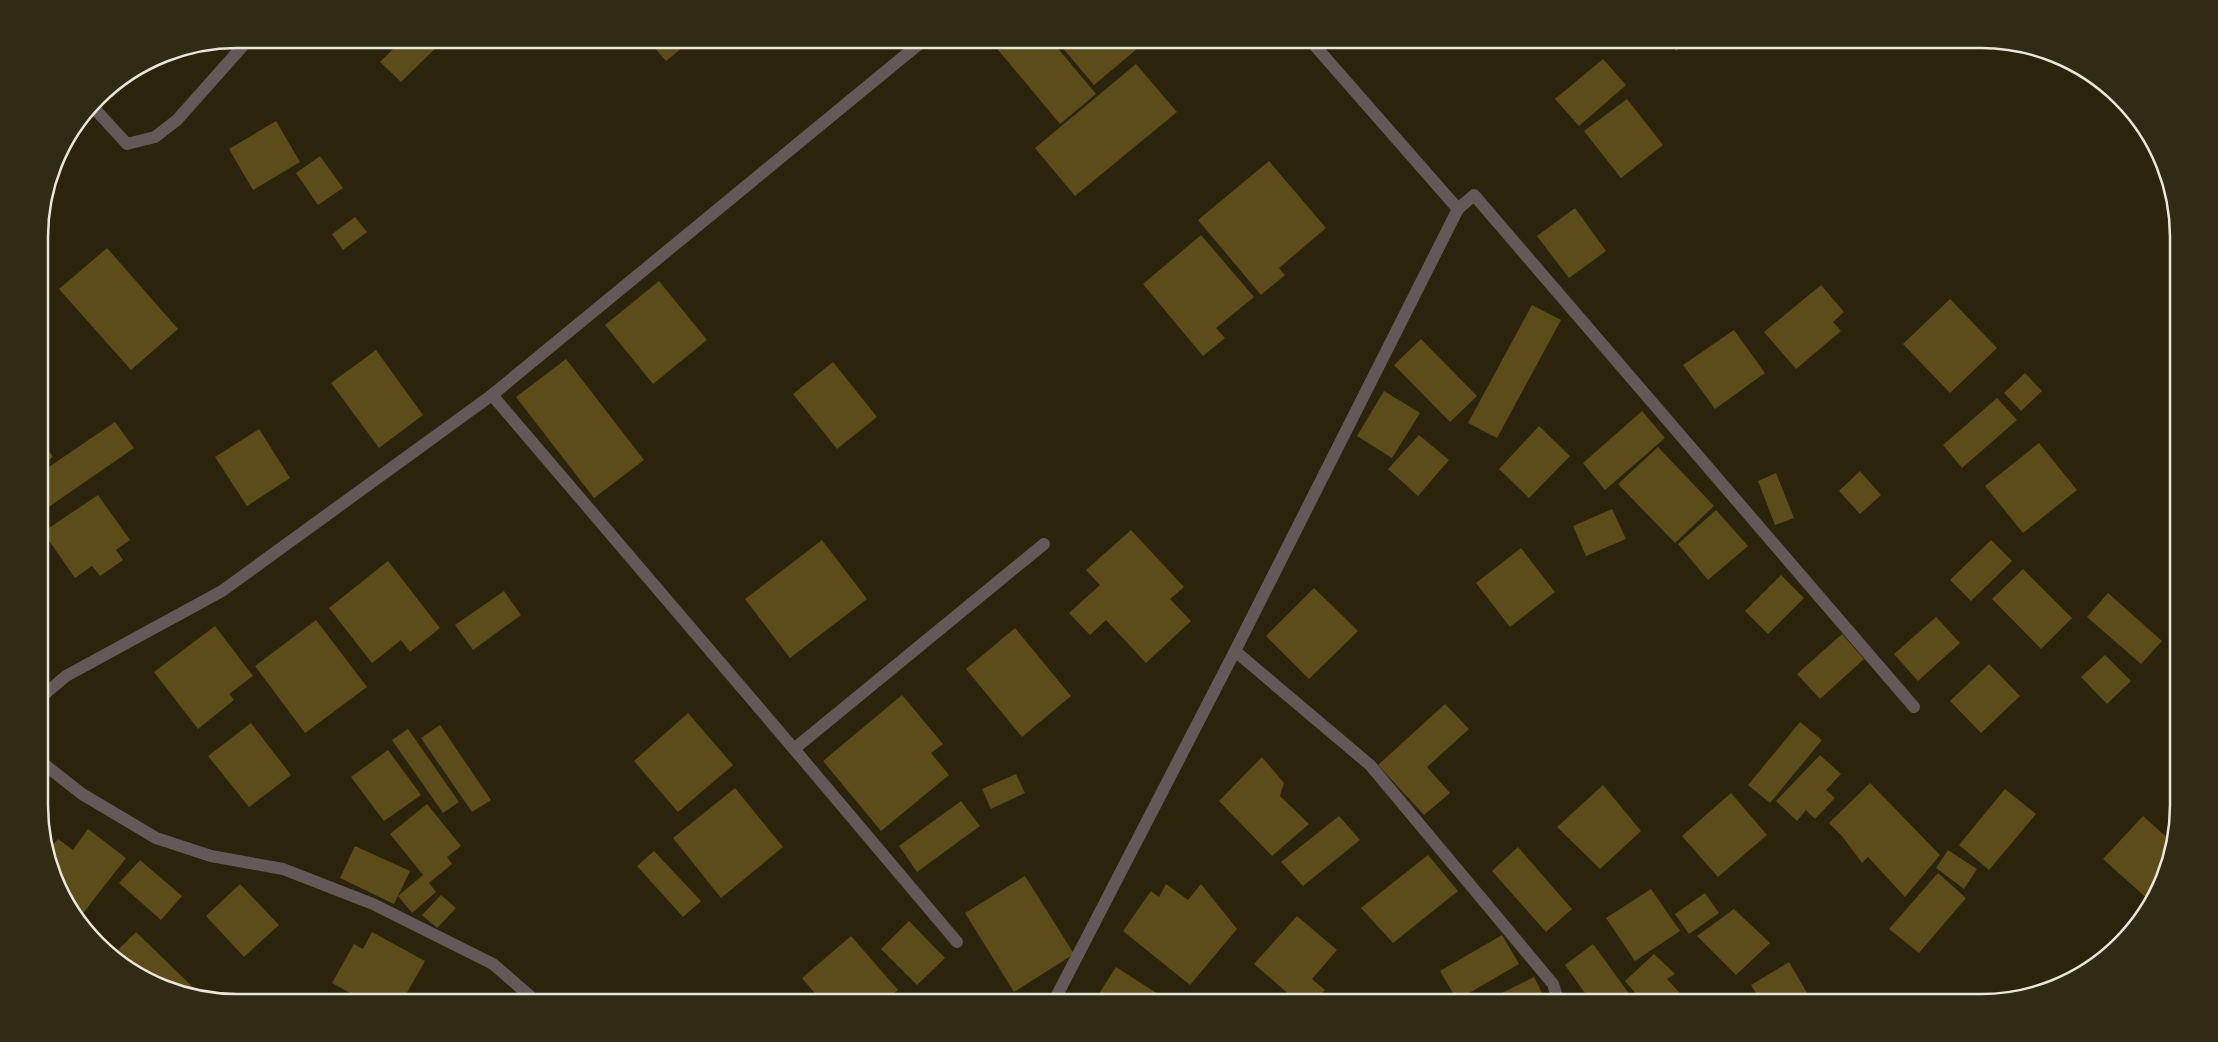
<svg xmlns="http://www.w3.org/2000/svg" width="2218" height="1042" viewBox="0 0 2218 1042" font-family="'Noto Serif',serif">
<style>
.building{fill:#5b4c1a}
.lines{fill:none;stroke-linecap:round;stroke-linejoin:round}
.minor{stroke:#655859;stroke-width:12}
.rim{fill:none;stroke:#eae6d8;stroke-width:2.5}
</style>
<rect width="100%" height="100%" fill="#2b230c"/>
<g class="building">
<polygon points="378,39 392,39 385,46"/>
<polygon points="403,39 445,39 401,82 380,62"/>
<polygon points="647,39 693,39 666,61"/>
<polygon points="989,39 1050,39 1096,94 1060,124"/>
<polygon points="1055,39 1141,39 1144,43 1094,85"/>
<polygon points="1667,39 1694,39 1676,51"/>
<polygon points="1603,59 1626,85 1579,126 1555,99"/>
<polygon points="1136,64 1177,112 1075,196 1035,148"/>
<polygon points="1627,99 1663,145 1621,178 1584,131"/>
<polygon points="276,121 300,162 253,190 229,149"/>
<polygon points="320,156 343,188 318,205 296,173"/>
<polygon points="1269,161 1326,228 1279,268 1285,275 1261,295 1198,220"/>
<polygon points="1575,208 1606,251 1569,278 1537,236"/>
<polygon points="355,217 367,232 343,250 332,234"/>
<polygon points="1201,235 1254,297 1216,328 1225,338 1203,356 1143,284"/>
<polygon points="107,248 178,329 131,370 59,289"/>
<polygon points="659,281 707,340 653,384 605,325"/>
<polygon points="1821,285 1844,312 1833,322 1841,331 1796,369 1764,332"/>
<polygon points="1950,299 1997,348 1950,393 1903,344"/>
<polygon points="1532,305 1561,320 1497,438 1468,423"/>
<polygon points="1734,330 1765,373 1715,409 1683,365"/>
<polygon points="1421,339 1477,396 1450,422 1394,365"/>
<polygon points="376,350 423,415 379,448 331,383"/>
<polygon points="566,359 644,460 594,498 516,397"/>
<polygon points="833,362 877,417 837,449 793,394"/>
<polygon points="2025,373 2042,391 2021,411 2004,393"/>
<polygon points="1384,391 1420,413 1392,458 1357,436"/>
<polygon points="1997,398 2017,420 1962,468 1943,445"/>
<polygon points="1642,411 1665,438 1605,490 1583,463"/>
<polygon points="115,422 134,448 40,513 40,473"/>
<polygon points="1539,426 1570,456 1529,498 1499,469"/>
<polygon points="259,429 290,478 247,506 215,457"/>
<polygon points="1419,435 1449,460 1418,496 1388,469"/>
<polygon points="40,439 53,457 40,466"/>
<polygon points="2039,443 2077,490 2023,533 1985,486"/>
<polygon points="1658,447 1714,506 1675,543 1618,484"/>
<polygon points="1860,471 1881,495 1860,514 1839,491"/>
<polygon points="1776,473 1794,518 1775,525 1758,481"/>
<polygon points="98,495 130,540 116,550 123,560 100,576 92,566 75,578 43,532"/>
<polygon points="1612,509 1626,539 1586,556 1573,526"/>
<polygon points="1716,510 1748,546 1708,580 1678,544"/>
<polygon points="1131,530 1184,587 1170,599 1191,621 1146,663 1106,620 1090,635 1069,613 1100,585 1086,570"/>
<polygon points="822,540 867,599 790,658 745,599"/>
<polygon points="1991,540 2012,561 1971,601 1950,580"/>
<polygon points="1521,548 1555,592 1510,627 1476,583"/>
<polygon points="388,561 440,628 410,652 401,640 372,663 329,608"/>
<polygon points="2023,569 2072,618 2041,649 1992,599"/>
<polygon points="1781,575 1804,598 1768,634 1745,611"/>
<polygon points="1314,588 1358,631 1309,679 1266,636"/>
<polygon points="504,591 521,615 473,650 455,625"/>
<polygon points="2108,593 2162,641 2141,664 2087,617"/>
<polygon points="1936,617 1960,643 1918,681 1894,654"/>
<polygon points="316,620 367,687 305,733 255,666"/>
<polygon points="215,626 253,676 229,694 234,700 198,729 154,672"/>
<polygon points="1015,628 1071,696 1022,737 966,669"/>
<polygon points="1842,634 1864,659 1820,699 1797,674"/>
<polygon points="2105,655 2131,681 2107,704 2081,677"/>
<polygon points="1989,664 2020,696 1981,733 1950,701"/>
<polygon points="902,695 943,744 931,753 949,775 881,831 823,761"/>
<polygon points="1445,704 1469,729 1427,767 1450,793 1424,815 1378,765"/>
<polygon points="688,713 733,765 678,812 634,761"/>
<polygon points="1800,722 1822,740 1770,803 1748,785"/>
<polygon points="251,723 291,775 249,807 208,756"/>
<polygon points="440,725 491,800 472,812 421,738"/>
<polygon points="408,729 459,802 443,813 392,740"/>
<polygon points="388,750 421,795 384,821 351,777"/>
<polygon points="1820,755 1841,774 1826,790 1835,798 1815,819 1806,810 1797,821 1776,801"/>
<polygon points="1262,757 1284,783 1280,796 1309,824 1272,856 1219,801"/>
<polygon points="1016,774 1025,793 991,809 982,789"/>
<polygon points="1870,783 1940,855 1905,897 1868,857 1862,863 1842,836 1829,823"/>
<polygon points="1603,785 1641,831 1600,869 1557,827"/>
<polygon points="735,788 783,847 721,898 673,838"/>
<polygon points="2005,789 2036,814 1989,870 1959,845"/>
<polygon points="1731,793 1767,835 1718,877 1682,836"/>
<polygon points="961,801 980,826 917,872 899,846"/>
<polygon points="427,804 461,846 447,857 452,864 429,883 436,892 412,913 398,896 423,875 390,834"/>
<polygon points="1339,816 1360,840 1303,886 1281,862"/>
<polygon points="2143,816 2172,842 2164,881 2151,902 2103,859"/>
<polygon points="88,829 126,858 77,921 54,881 46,853 58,839 73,850"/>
<polygon points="355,846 410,871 394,904 340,878"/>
<polygon points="1518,847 1572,909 1546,932 1492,871"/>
<polygon points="1948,850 1977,869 1964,889 1936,868"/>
<polygon points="654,851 701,901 683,917 637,866"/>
<polygon points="1428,855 1458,891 1393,943 1361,908"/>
<polygon points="140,860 182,896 161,920 119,883"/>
<polygon points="1938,873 1966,898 1919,953 1889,929"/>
<polygon points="1025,876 1074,954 1014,992 965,913"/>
<polygon points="240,884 279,925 244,957 206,916"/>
<polygon points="1166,884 1188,900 1201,884 1237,929 1190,985 1123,931 1151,891 1159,897"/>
<polygon points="1651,889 1680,931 1635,961 1606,918"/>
<polygon points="1705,893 1719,913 1689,934 1675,914"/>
<polygon points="441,895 456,908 437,928 422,915"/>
<polygon points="1734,909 1770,943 1736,975 1697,936"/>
<polygon points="1297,916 1337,950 1312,979 1325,990 1314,1003 1299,1003 1254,964"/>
<polygon points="909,921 945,958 917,985 881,949"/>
<polygon points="136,932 202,996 161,988 116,962 111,957"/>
<polygon points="372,932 425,961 401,1003 368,1003 332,983 354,944 363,949"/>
<polygon points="1502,935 1519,964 1457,1000 1440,971"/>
<polygon points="851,936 898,990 883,1003 823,1003 802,978"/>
<polygon points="1593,944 1636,1003 1592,1003 1565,965"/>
<polygon points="1654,954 1675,974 1667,979 1689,1003 1644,1003 1625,981"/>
<polygon points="1789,962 1813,1003 1762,1003 1751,985"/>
<polygon points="1116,967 1172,1003 1100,1003 1095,1000"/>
<polygon points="1534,977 1547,1003 1497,1003 1494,997"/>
<polygon points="604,998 612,1003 600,1003"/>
</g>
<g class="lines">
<g class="minor">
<polyline points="1309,39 1458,209"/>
<polyline points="92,106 127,144 155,137 177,120 249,39"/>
<polyline points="492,395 794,749 957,942"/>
<polyline points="1235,651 1370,765 1553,984 1559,1003"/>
<polyline points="40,698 66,676 222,591 492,395 925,39"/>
<polyline points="794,749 1044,544"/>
<polyline points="40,761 82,794 156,838 211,856 283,869 373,904 493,964 538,1003"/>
<polyline points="1053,1003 1235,651 1458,209 1474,195 1914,707"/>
</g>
</g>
<path d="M0 0H2218V1042H0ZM237 48H1981A189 189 0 0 1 2170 237V805A189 189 0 0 1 1981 994H237A189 189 0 0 1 48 805V237A189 189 0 0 1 237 48Z" fill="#312a15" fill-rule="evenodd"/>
<path class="rim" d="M237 48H1981A189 189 0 0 1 2170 237V805A189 189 0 0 1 1981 994H237A189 189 0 0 1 48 805V237A189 189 0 0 1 237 48Z"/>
</svg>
